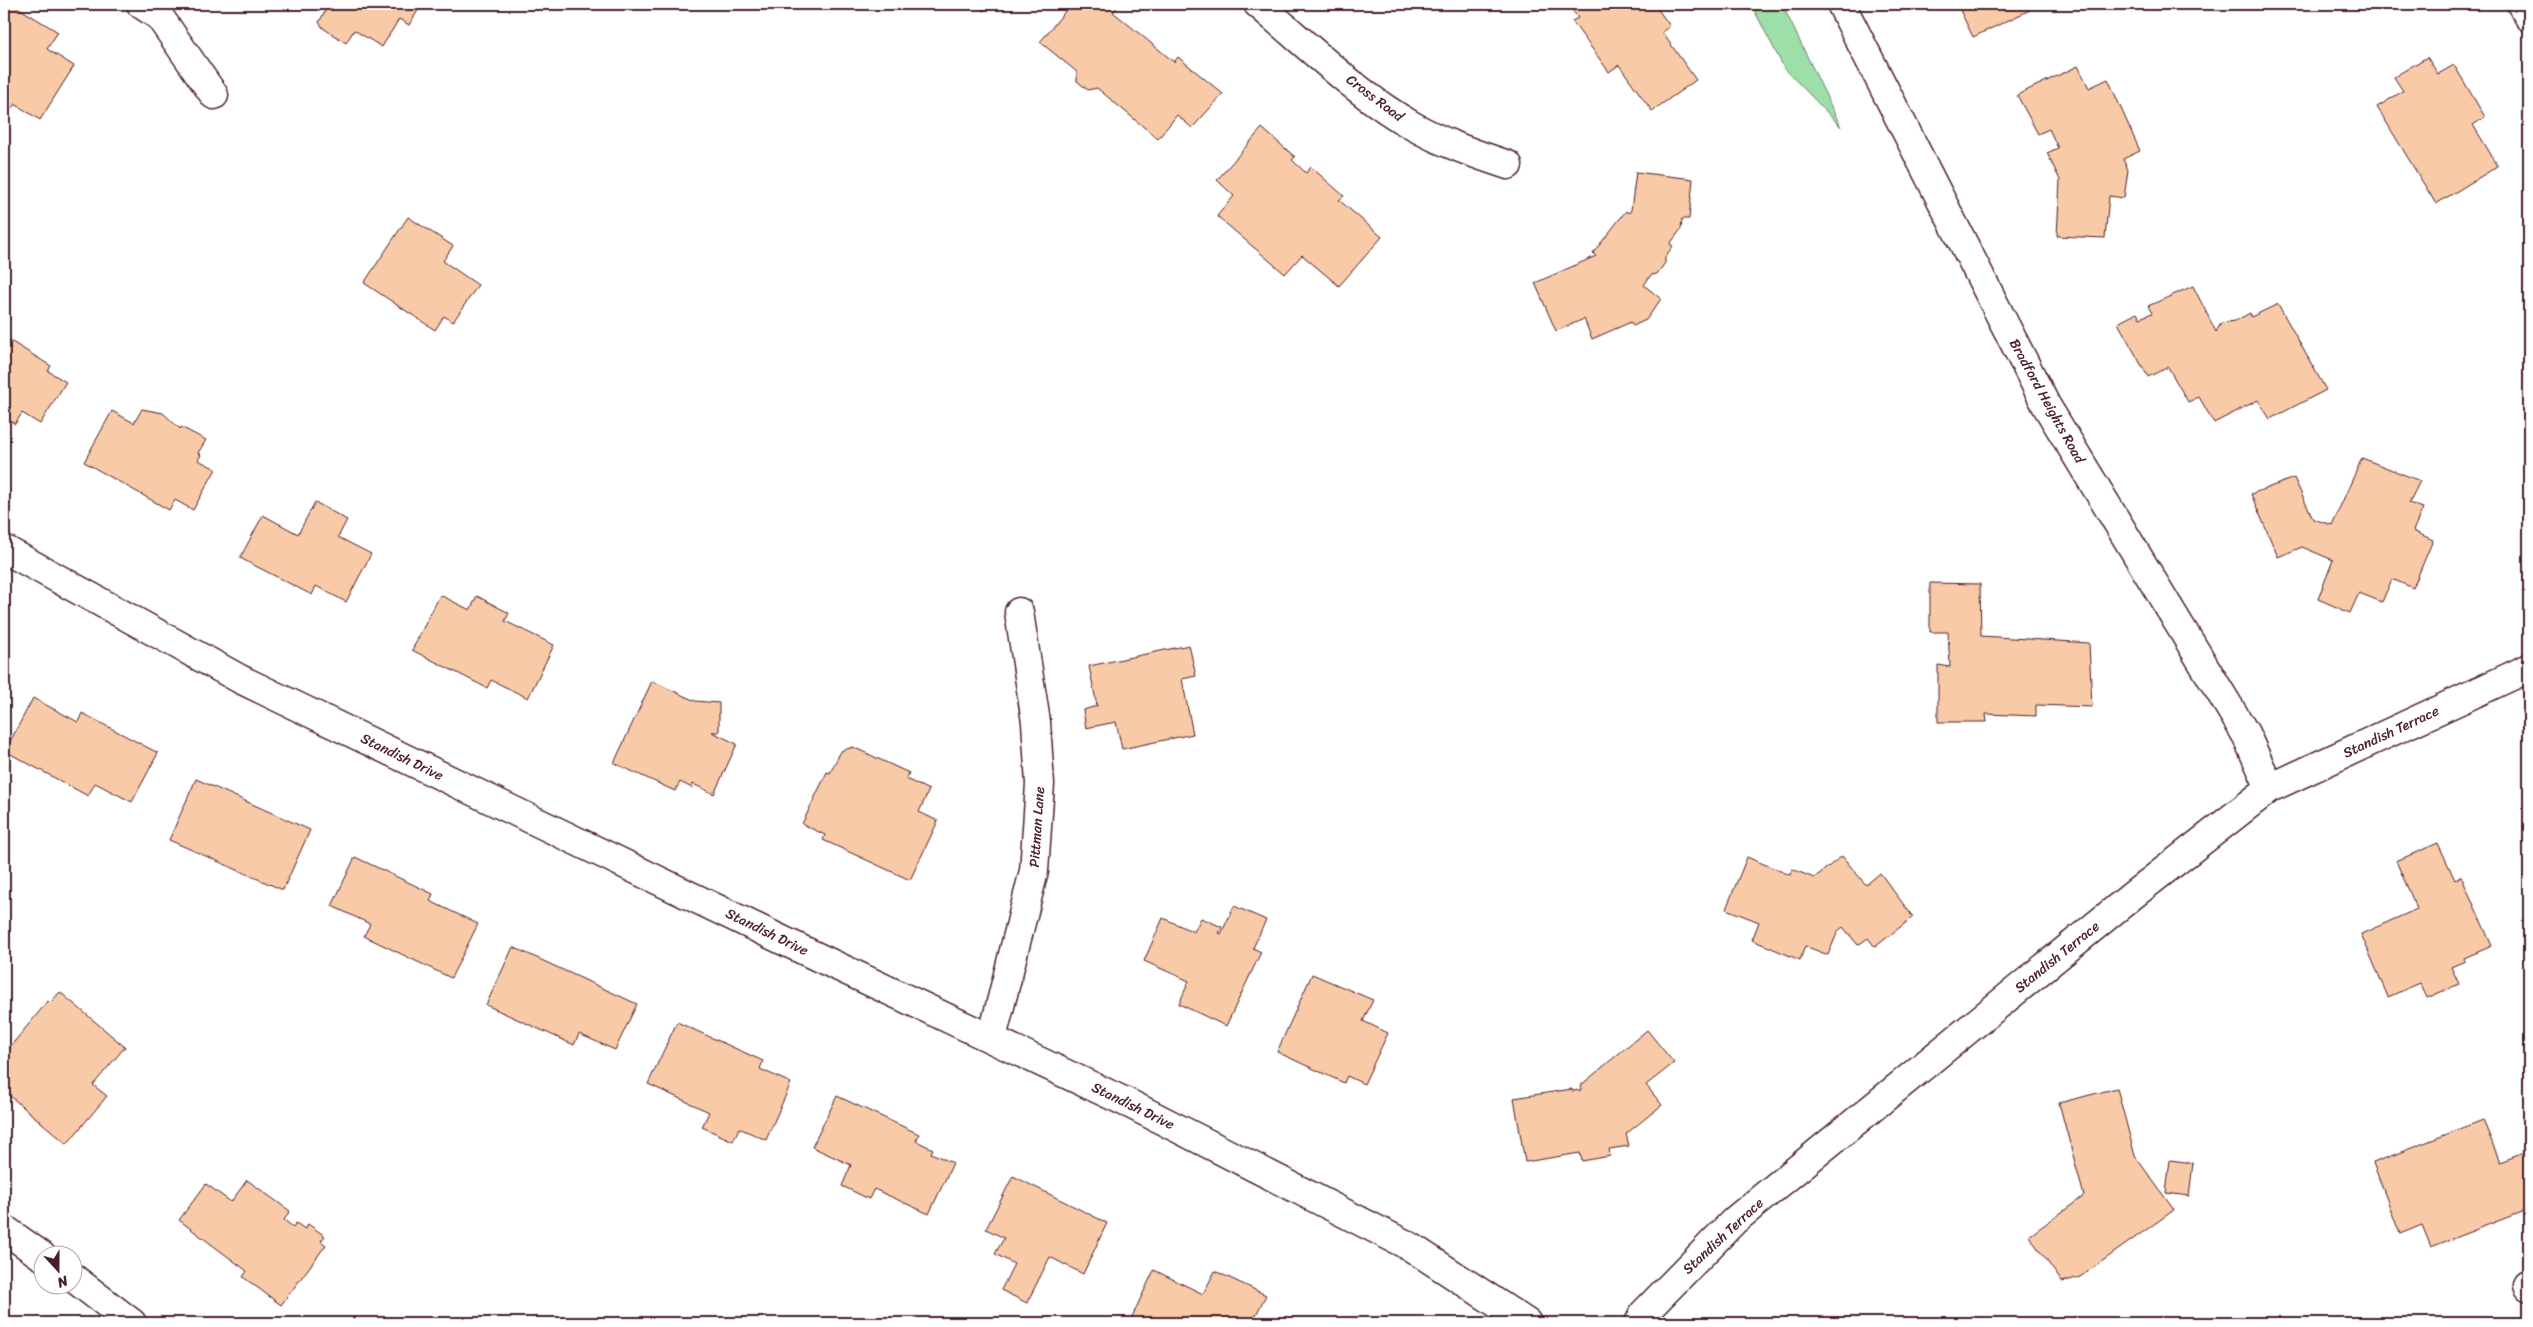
<svg xmlns="http://www.w3.org/2000/svg" width="2533" height="1327" viewBox="0 0 2533 1327" font-family="Sriracha,sans-serif">
<style>
.green{fill:#9ddfa9;stroke:#747f6a}
.building{fill:#f8caa7;stroke:#4a1f2b}
.lines{fill:none;stroke-linecap:round;stroke-linejoin:round}
.minor-casing{stroke:#4a1f2b;stroke-width:31}
.minor{stroke:#fff;stroke-width:28}
.labels{text-anchor:middle;dominant-baseline:central;stroke-width:4.5;stroke-linejoin:round;paint-order:stroke}
.street-label{font-size:14px;fill:#4a1f2b;stroke:#fff}
</style>
<rect width="100%" height="100%" fill="#fff"/>
<filter id="ink" filterUnits="userSpaceOnUse"><feTurbulence type="fractalNoise" baseFrequency=".02" numOctaves="2"/><feDisplacementMap in="SourceGraphic" scale="10" xChannelSelector="R" yChannelSelector="G"/><feConvolveMatrix kernelMatrix="1 2 1 2 8 2 1 2 1" color-interpolation-filters="sRGB"/></filter>
<g filter="url(#ink)">
<polygon class="green" points="1751,4 1782,4 1841,127 1784,68"/>
<g class="building">
<polygon points="5,4 12,4 58,32 47,49 74,66 40,120 15,104 11,109 4,104"/>
<polygon points="319,4 422,4 409,25 399,19 382,47 354,30 346,43 323,28 319,22 327,8"/>
<polygon points="974,4 990,4 984,11"/>
<polygon points="1071,4 1121,4 1113,12 1174,62 1178,57 1223,94 1192,128 1177,115 1158,139 1097,88 1088,90 1077,81 1077,72 1040,42"/>
<polygon points="1561,4 1654,4 1670,26 1662,32 1696,80 1652,111 1619,65 1609,72 1572,21 1578,18 1568,4 1564,7"/>
<polygon points="1957,4 2027,4 2030,10 1973,37"/>
<polygon points="2427,57 2438,74 2454,65 2485,117 2473,125 2498,166 2436,204 2377,107 2403,91 2394,77"/>
<polygon points="2078,66 2089,88 2108,79 2140,151 2123,159 2128,170 2124,198 2109,196 2105,238 2057,236 2060,180 2047,153 2058,148 2049,129 2038,134 2017,95"/>
<polygon points="1262,128 1295,157 1292,160 1306,173 1311,167 1344,196 1339,200 1382,237 1339,286 1302,255 1285,274 1217,216 1234,196 1217,180"/>
<polygon points="1636,172 1693,179 1689,219 1682,219 1681,229 1670,244 1673,246 1665,257 1665,263 1657,274 1651,275 1644,285 1661,299 1646,320 1633,326 1631,322 1592,339 1584,319 1556,331 1535,283 1596,256 1593,253 1626,211 1629,213 1631,210"/>
<polygon points="408,217 453,246 443,261 478,285 453,322 444,316 435,330 364,283"/>
<polygon points="2193,286 2216,332 2221,323 2235,321 2250,313 2251,317 2278,304 2326,390 2270,419 2258,400 2214,423 2199,397 2188,402 2168,367 2148,377 2118,323 2137,313 2140,318 2152,313 2148,306"/>
<polygon points="4,337 51,366 48,371 66,382 40,424 22,413 15,424 4,416"/>
<polygon points="142,409 163,413 180,429 181,427 206,440 198,453 201,455 198,460 216,469 193,510 175,500 169,510 84,462 112,411 134,423"/>
<polygon points="2362,458 2420,481 2409,503 2423,508 2413,531 2433,540 2413,588 2392,579 2382,602 2359,593 2350,613 2318,599 2333,560 2302,547 2278,557 2251,494 2294,478 2313,519 2332,525"/>
<polygon points="315,502 347,520 338,537 371,554 346,602 316,586 312,595 240,558 263,515 298,534"/>
<polygon points="1930,583 1980,584 1981,636 2089,643 2092,707 2036,705 2036,716 1986,714 1987,722 1938,722 1938,665 1950,667 1948,632 1930,632"/>
<polygon points="440,595 470,610 477,596 509,613 505,621 554,645 528,698 491,680 487,688 412,650"/>
<polygon points="1189,645 1196,676 1182,679 1193,734 1122,749 1116,722 1086,728 1083,710 1097,706 1089,666"/>
<polygon points="652,681 695,701 719,703 719,732 712,732 737,744 714,794 693,784 692,788 680,782 675,791 614,763"/>
<polygon points="33,698 78,722 82,713 158,753 132,802 95,783 88,796 5,751"/>
<polygon points="853,747 909,773 906,779 929,790 919,812 938,821 910,880 823,840 825,835 802,824 827,772 830,773 841,751"/>
<polygon points="196,779 310,830 283,890 169,840"/>
<polygon points="2438,843 2455,880 2461,876 2492,946 2464,958 2465,961 2451,967 2459,984 2427,998 2420,983 2388,997 2361,934 2417,909 2396,861"/>
<polygon points="1842,856 1866,885 1880,873 1913,917 1875,947 1868,938 1858,945 1843,927 1838,931 1828,955 1805,946 1800,960 1752,940 1759,922 1726,909 1747,857 1790,875 1792,869 1814,878"/>
<polygon points="355,857 433,894 430,901 478,924 451,978 364,936 370,924 332,906"/>
<polygon points="1234,906 1266,920 1253,948 1261,952 1226,1026 1179,1004 1189,981 1144,961 1163,918 1194,932 1201,918 1222,927 1219,933 1221,934"/>
<polygon points="513,947 637,1004 615,1050 579,1034 574,1045 486,1005"/>
<polygon points="1312,974 1373,1000 1363,1021 1388,1033 1364,1084 1347,1076 1344,1083 1277,1052"/>
<polygon points="60,992 125,1047 93,1085 107,1096 67,1144 4,1091 4,1054 48,1001 50,1003"/>
<polygon points="677,1022 763,1061 760,1069 791,1083 766,1140 739,1128 733,1141 702,1127 709,1112 648,1084"/>
<polygon points="1647,1030 1674,1063 1646,1085 1662,1105 1626,1134 1629,1146 1609,1149 1610,1156 1582,1161 1580,1153 1525,1162 1514,1098 1572,1089 1572,1091 1581,1090 1580,1086"/>
<polygon points="2117,1088 2135,1156 2174,1210 2080,1277 2062,1282 2029,1236 2084,1196 2059,1103"/>
<polygon points="837,1096 919,1134 916,1141 933,1149 931,1153 953,1163 929,1214 874,1189 869,1199 842,1186 851,1165 812,1147"/>
<polygon points="2483,1120 2500,1162 2529,1151 2529,1209 2431,1247 2422,1225 2400,1234 2373,1163"/>
<polygon points="2170,1160 2193,1163 2189,1196 2166,1193"/>
<polygon points="1013,1176 1107,1223 1083,1274 1050,1257 1027,1303 1001,1290 1014,1264 995,1254 1004,1238 986,1229"/>
<polygon points="247,1180 290,1211 284,1220 293,1227 296,1223 305,1229 308,1224 325,1236 321,1241 326,1245 281,1305 243,1277 247,1271 179,1220 206,1184 231,1202"/>
<polygon points="1154,1270 1203,1294 1215,1271 1266,1295 1252,1323 1129,1323"/>
<polygon points="449,1317 456,1323 443,1323"/>
</g>
<g class="lines">
<defs>
<g id="minor">
<polyline points="141,4 159,16 214,95"/>
<path d="M1258,4C1306,44 1359,96 1413,126C1443,143 1475,154 1508,165"/>
<polyline points="1841,4 2046,405 2245,733 2270,788"/>
<polyline points="2521,4 2529,17"/>
<polyline points="4,549 240,679 807,952 1132,1105 1411,1247 1527,1323"/>
<polyline points="992,1038 1034,871 1040,784 1036,722 1019,612"/>
<polyline points="4,1229 42,1256"/>
<polyline points="72,1277 132,1323"/>
<polyline points="2528,1284 2529,1287"/>
<polyline points="1639,1323 1644,1313 1735,1220 2133,895 2270,788 2529,668"/>
</g>
</defs>
<use href="#minor" class="minor-casing"/>
<use href="#minor" class="minor"/>
</g>
</g>
<g class="labels">
<g class="street-label">
<text transform="translate(1375 98) rotate(37)">Cross Road</text>
<text transform="translate(2047 401) rotate(61)">Bradford Heights Road</text>
<text transform="translate(2391 732) rotate(-25)">Standish Terrace</text>
<text transform="translate(402 757) rotate(26)">Standish Drive</text>
<text transform="translate(1037 827) rotate(-86)">Pittman Lane</text>
<text transform="translate(767 932) rotate(26)">Standish Drive</text>
<text transform="translate(2057 957) rotate(-39)">Standish Terrace</text>
<text transform="translate(1133 1106) rotate(26)">Standish Drive</text>
<text transform="translate(1723 1236) rotate(-43)">Standish Terrace</text>
</g>
</g>
<rect width="2533" height="1327" fill="none" stroke="#fff" stroke-width="20"/>
<rect x="10" y="10" width="2513" height="1307" fill="none" stroke="#4a1f2b" stroke-width="2" filter="url(#ink)"/>
<g transform="translate(58 1270) rotate(159)"><circle r="24" fill="#ffffff" stroke="#b7a5aa"/>
<path d="M0-4L9 19L0 12L-9 19Z" fill="#4a1f2b"/>
<text y="-8" font-size="14" font-weight="bold" text-anchor="middle" fill="#4a1f2b">N</text>
</g>
</svg>
